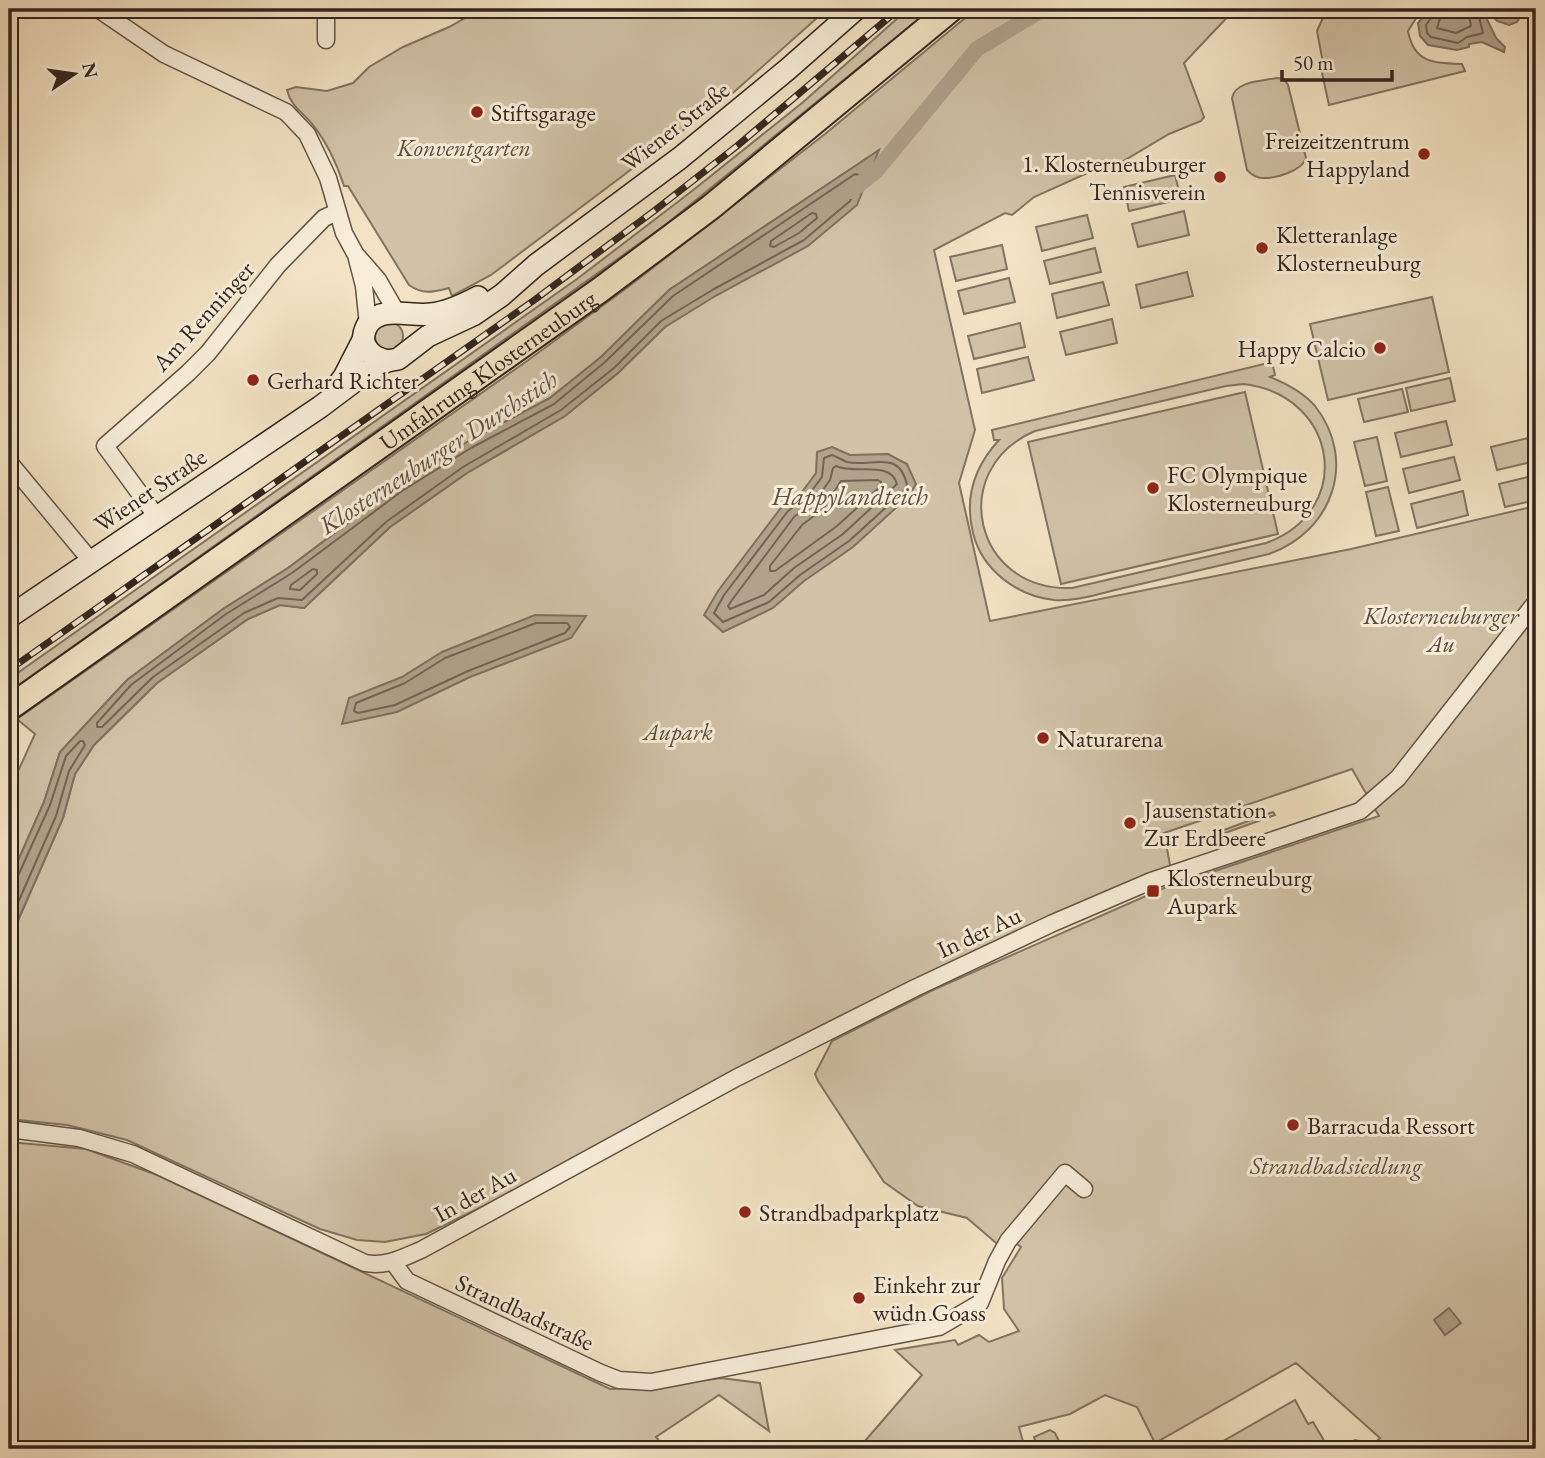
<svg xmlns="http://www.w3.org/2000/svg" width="1545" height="1458" viewBox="0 0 1545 1458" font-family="'EB Garamond',serif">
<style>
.green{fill:#d2c3a8;stroke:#827462;stroke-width:2;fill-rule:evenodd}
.water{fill:#b1a28b;stroke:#7e705f;stroke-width:2}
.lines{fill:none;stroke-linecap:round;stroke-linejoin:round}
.shore{stroke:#726454;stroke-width:2}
.canal{stroke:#b1a28b;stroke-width:16}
.street-casing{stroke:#625447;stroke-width:19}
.secondary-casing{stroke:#32251d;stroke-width:24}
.primary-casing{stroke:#32251d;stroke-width:28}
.street{stroke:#f7edd9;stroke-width:16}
.secondary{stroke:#f7edd9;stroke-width:21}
.primary{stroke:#f3e3c4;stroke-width:24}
.rail-casing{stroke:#32251d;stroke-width:7}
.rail{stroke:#f7edd9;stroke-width:4.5;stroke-dasharray:13;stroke-linecap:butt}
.poi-dot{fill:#8f2418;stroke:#f7edd9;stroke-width:2.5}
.labels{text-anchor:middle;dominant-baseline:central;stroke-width:6;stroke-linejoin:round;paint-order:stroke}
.poi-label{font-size:24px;fill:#32251d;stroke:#f7edd9;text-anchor:start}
.street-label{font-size:24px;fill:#32251d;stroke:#f7edd9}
.park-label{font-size:24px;font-style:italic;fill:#5a4c40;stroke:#f7edd9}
.water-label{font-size:26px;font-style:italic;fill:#5e5144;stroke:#f7edd9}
</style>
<rect width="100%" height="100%" fill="#f3e3c4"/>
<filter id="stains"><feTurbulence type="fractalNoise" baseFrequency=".00286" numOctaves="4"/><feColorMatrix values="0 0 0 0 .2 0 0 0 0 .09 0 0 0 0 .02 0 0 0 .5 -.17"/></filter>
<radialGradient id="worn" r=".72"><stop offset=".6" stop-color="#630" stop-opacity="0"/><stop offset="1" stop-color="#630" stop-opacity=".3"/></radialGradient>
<g class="green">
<path d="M481,9L503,13L509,9H827L734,92L491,275L452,296L449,288C433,292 423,295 409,285L348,186H344C337,164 328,144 313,125C303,112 291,107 287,90L296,87L327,91L353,83L369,67L403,47L449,27Z"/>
<polygon points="908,9 931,9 664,226 9,692 9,679 577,279 692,191 802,103"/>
<polygon points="976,9 1235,9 1184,63 1204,117 1201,121 1169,134 1110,169 1094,170 1034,197 1012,215 1005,213 934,250 975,430 959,483 990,621 1351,549 1536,506 1536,1449 1339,1449 1355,1440 1374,1444 1380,1438 1296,1363 1155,1443 1137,1407 1105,1395 1070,1414 1019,1427 1025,1449 858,1449 922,1375 895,1350 955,1340 958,1345 979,1335 989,1342 1019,1331 1004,1309 1002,1278 1021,1247 1007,1237 1001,1245 996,1243 967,1218 918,1206 884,1182 818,1081 815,1074 832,1041 935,989 1164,888 1379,816 1352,769 1164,833 1171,870 733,1073 484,1206 426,1234 385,1242 357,1240 320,1229 127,1140 67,1125 9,1119 9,941 63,818 75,774 94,745 157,683 248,619 280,605 304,608 390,527 467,473 565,416 618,373 665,327 856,205 878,151 669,290 601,357 550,398 467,442 398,485 288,568 223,609 127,680 60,752 44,802 9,881 9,791 35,734 17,719 527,361 628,287 825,134"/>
<path d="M1327,9H1422L1408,31C1414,63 1433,63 1462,64L1465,71L1329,105L1320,64L1323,63L1317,31Z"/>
<path d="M1277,78L1284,79L1288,85L1306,158C1302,171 1275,179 1262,178C1256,178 1251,174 1247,170L1232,98C1235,81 1262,81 1277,78Z"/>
<polygon points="1175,175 1181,199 1129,211 1124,187"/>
<polygon points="1184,211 1189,235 1138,247 1132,224"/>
<polygon points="1087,215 1093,238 1042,251 1036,227"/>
<polygon points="1002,245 1007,269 956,281 950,257"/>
<polygon points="1095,248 1101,272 1050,284 1044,261"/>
<polygon points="1187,272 1193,296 1141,308 1136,285"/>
<polygon points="1009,278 1015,302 964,314 958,291"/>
<polygon points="1103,282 1109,305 1057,318 1052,294"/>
<polygon points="1432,297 1449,372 1328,400 1310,324"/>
<polygon points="1112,319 1117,343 1066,355 1060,332"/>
<circle cx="389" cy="336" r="14"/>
<polygon points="1020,323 1025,347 974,359 968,336"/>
<polygon points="1028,357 1034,380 982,393 977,369"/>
<path d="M1272,362L1275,375L1270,377C1287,384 1303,392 1315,406C1358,461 1332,532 1269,554C1222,565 1175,576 1128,587C1104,592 1078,602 1054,600C1017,596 982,570 973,533C964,497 974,467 999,440H994L992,430ZM1244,384C1339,396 1355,511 1266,543L1072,588C974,592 946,469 1035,431L1226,386Z"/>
<polygon points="1450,378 1455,401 1411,411 1406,388"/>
<polygon points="1402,389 1408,412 1364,422 1358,399"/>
<polygon points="1245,392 1278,534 1061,584 1028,442"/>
<polygon points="1446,421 1452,445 1401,457 1395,433"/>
<polygon points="1536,436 1536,461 1497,470 1491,447"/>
<polygon points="1377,437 1387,481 1365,486 1354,442"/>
<polygon points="1454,457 1460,480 1409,493 1403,469"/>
<polygon points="1536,475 1536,500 1505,507 1499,484"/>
<polygon points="1388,487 1399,531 1376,536 1366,492"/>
<polygon points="1463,491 1468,515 1417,528 1411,504"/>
<polygon points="1273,812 1275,815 1186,847 1185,844"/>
<polygon points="9,1142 86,1149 157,1175 610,1389 661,1386 721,1378 760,1383 769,1431 719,1395 656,1437 666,1449 9,1449"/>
<polygon points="1295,1400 1308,1424 1313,1422 1329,1449 1219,1449 1222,1447 1220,1443"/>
<polygon points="1050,1430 1055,1433 1063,1449 1038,1449 1034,1437"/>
</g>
<g class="water">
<polygon points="1430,9 1482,9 1496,38 1505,47 1504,52 1482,42 1469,44 1469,47 1457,50 1428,45 1420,36 1418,23"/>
<polygon points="1487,9 1525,9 1517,22 1509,25 1497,21"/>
<polygon points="879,150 857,205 808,246 717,295 665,327 618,373 565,416 467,473 390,527 304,608 280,605 248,619 157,683 94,745 75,774 63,818 9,941 9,881 44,802 60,752 127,680 223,609 288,568 398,486 467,442 550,398 601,357 669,290"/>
<polygon points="832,447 850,455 888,454 907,464 916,484 909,496 853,547 804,581 773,608 723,632 704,615 718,591 783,505 802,492 816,473 817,452"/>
<polygon points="535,615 586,616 571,638 470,677 397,712 342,724 349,698 402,677 442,652"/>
<polygon points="1449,1308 1461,1323 1445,1335 1434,1320"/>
</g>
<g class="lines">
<g class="shore">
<polyline points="1434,9 1433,15 1426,25 1427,33 1431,37 1458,43 1467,37 1483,33 1477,9"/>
<polyline points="1443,9 1437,28 1456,33 1471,26 1468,9"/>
<polygon points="855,174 859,175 860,178 850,201 804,240 714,289 661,321 614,368 561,410 463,467 386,522 302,600 278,598 244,613 153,677 102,727 97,727 97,723 131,685 226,614 292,573 402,491 471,448 554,404 605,362 673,296"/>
<polygon points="812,213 816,214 817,218 799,233 774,247 770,246 771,241"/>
<path d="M832,455C837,457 842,460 847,462C871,468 899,448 907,485L903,492L849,541L800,575L769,602L723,622L714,613L724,595L788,511L807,497L822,477L824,458Z"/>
<path d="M836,466C856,475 890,460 897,484L843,534L794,568L764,595L730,609L728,606L732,600L794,517L815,501L830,480L833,468Z"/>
<polygon points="878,480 881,482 881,486 837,526 775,571 770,571 770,566 802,525 823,509 841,481"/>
<polygon points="313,569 317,570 317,574 300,590 290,589 291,585"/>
<polygon points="536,623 567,623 570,627 565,633 468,671 395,705 358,713 354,711 356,703 405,683 445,658"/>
<polyline points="9,881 17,878 50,805 66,756 80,741 83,741 85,745 69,771 56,816 9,923"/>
</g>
<polyline class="canal" points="851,191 876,171 977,49 1043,9"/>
<defs>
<g id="street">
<polyline points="98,9 164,54 286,112 307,134 328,178 344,233 356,255 364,286 368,325"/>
<polyline points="326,40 326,9"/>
<polyline points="358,257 378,280 397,313"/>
<polyline points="9,462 91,561"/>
<polyline points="157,517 105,446 188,373 208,353 278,265 324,218 337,212"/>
<path d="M9,1129L79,1138L133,1154L365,1263C386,1267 402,1258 421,1250L736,1078L915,988L1053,923L1151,881L1360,811L1398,778L1536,602"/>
<polyline points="393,1262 407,1281 601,1373 619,1380 651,1382 939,1327 980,1303 997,1261 1008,1241 1065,1173 1084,1189"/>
</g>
<g id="secondary">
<path d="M387,361C378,358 369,355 365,345C362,338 364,331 368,324C382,305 410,317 431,314C448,312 463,305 478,297"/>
<polyline points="335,389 344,377 363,340"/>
<polyline points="9,617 320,407 368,371 387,361 398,359 428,336 473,315 502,295 536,265 680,158 788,69 856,9"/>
</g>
<g id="primary">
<path id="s1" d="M9,708L600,290L711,207L951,9"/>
</g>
</defs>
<use href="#street" class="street-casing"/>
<use href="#secondary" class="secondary-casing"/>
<use href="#primary" class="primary-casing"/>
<use href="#street" class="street"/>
<use href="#secondary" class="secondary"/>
<use href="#primary" class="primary"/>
<defs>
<polyline id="rail" points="9,670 533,301 654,211 737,146 899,9"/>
</defs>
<use href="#rail" class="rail-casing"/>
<use href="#rail" class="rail"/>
</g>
<g class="poi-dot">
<circle cx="477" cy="112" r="7"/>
<circle cx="1424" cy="154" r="7"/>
<circle cx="1220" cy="177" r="7"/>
<circle cx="1262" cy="248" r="7"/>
<circle cx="1380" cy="348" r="7"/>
<circle cx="253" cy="380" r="7"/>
<circle cx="1153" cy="488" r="7"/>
<circle cx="1043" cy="738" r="7"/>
<circle cx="1130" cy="823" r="7"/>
<rect x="1146" y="884" width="14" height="14" rx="3.5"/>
<circle cx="1293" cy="1125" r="7"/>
<circle cx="745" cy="1212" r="7"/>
<circle cx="859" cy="1298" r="7"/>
</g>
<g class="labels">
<g class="poi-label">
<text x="491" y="112">Stiftsgarage</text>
<text x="1410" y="140" text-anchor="end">Freizeitzentrum<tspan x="1410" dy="28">Happyland</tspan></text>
<text x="1206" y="163" text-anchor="end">1. Klosterneuburger<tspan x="1206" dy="28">Tennisverein</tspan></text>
<text x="1276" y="234">Kletteranlage<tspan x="1276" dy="28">Klosterneuburg</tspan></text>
<text x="1366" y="348" text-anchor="end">Happy Calcio</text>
<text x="267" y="380">Gerhard Richter</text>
<text x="1167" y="474">FC Olympique<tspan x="1167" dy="28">Klosterneuburg</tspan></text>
<text x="1057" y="738">Naturarena</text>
<text x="1144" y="809">Jausenstation<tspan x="1144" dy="28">Zur Erdbeere</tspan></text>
<text x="1167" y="877">Klosterneuburg<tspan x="1167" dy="28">Aupark</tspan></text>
<text x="1307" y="1125">Barracuda Ressort</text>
<text x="759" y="1212">Strandbadparkplatz</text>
<text x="873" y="1284">Einkehr zur<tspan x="873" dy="28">wüdn Goass</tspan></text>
</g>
<g class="street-label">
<text transform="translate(675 126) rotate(-38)">Wiener Straße</text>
<text transform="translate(203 316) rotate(-48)">Am Renninger</text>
<text stroke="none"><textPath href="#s1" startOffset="586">Umfahrung Klosterneuburg</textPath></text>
<text transform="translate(150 490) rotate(-34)">Wiener Straße</text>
<text transform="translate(979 932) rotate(-25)">In der Au</text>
<text transform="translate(475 1194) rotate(-29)">In der Au</text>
<text transform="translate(525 1312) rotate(25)">Strandbadstraße</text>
</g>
<g class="park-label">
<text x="464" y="147">Konventgarten</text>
<text x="1441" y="615">Klosterneuburger<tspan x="1441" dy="28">Au</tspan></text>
<text x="678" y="731">Aupark</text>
<text x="1336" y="1165">Strandbadsiedlung</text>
</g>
<g class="water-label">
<text transform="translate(438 452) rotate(-33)">Klosterneuburger Durchstich</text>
<text x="850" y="496">Happylandteich</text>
</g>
</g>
<rect width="1545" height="1458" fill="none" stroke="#f3e3c4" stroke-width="35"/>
<rect x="10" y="10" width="1524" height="1437" fill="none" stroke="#32251d" stroke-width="3.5"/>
<rect x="18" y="18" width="1510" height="1423" fill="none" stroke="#32251d" stroke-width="2"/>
<g transform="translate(74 74) rotate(77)" stroke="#f7edd9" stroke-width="5" paint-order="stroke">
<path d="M0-5L12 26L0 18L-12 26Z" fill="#32251d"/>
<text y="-10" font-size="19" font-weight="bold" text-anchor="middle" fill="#32251d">N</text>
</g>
<path d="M1282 70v10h110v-10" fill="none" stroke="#32251d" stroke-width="3.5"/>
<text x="1293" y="70" font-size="21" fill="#32251d" stroke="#f7edd9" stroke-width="5" paint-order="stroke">50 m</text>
<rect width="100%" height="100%" filter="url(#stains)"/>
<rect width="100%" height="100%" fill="url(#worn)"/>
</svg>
